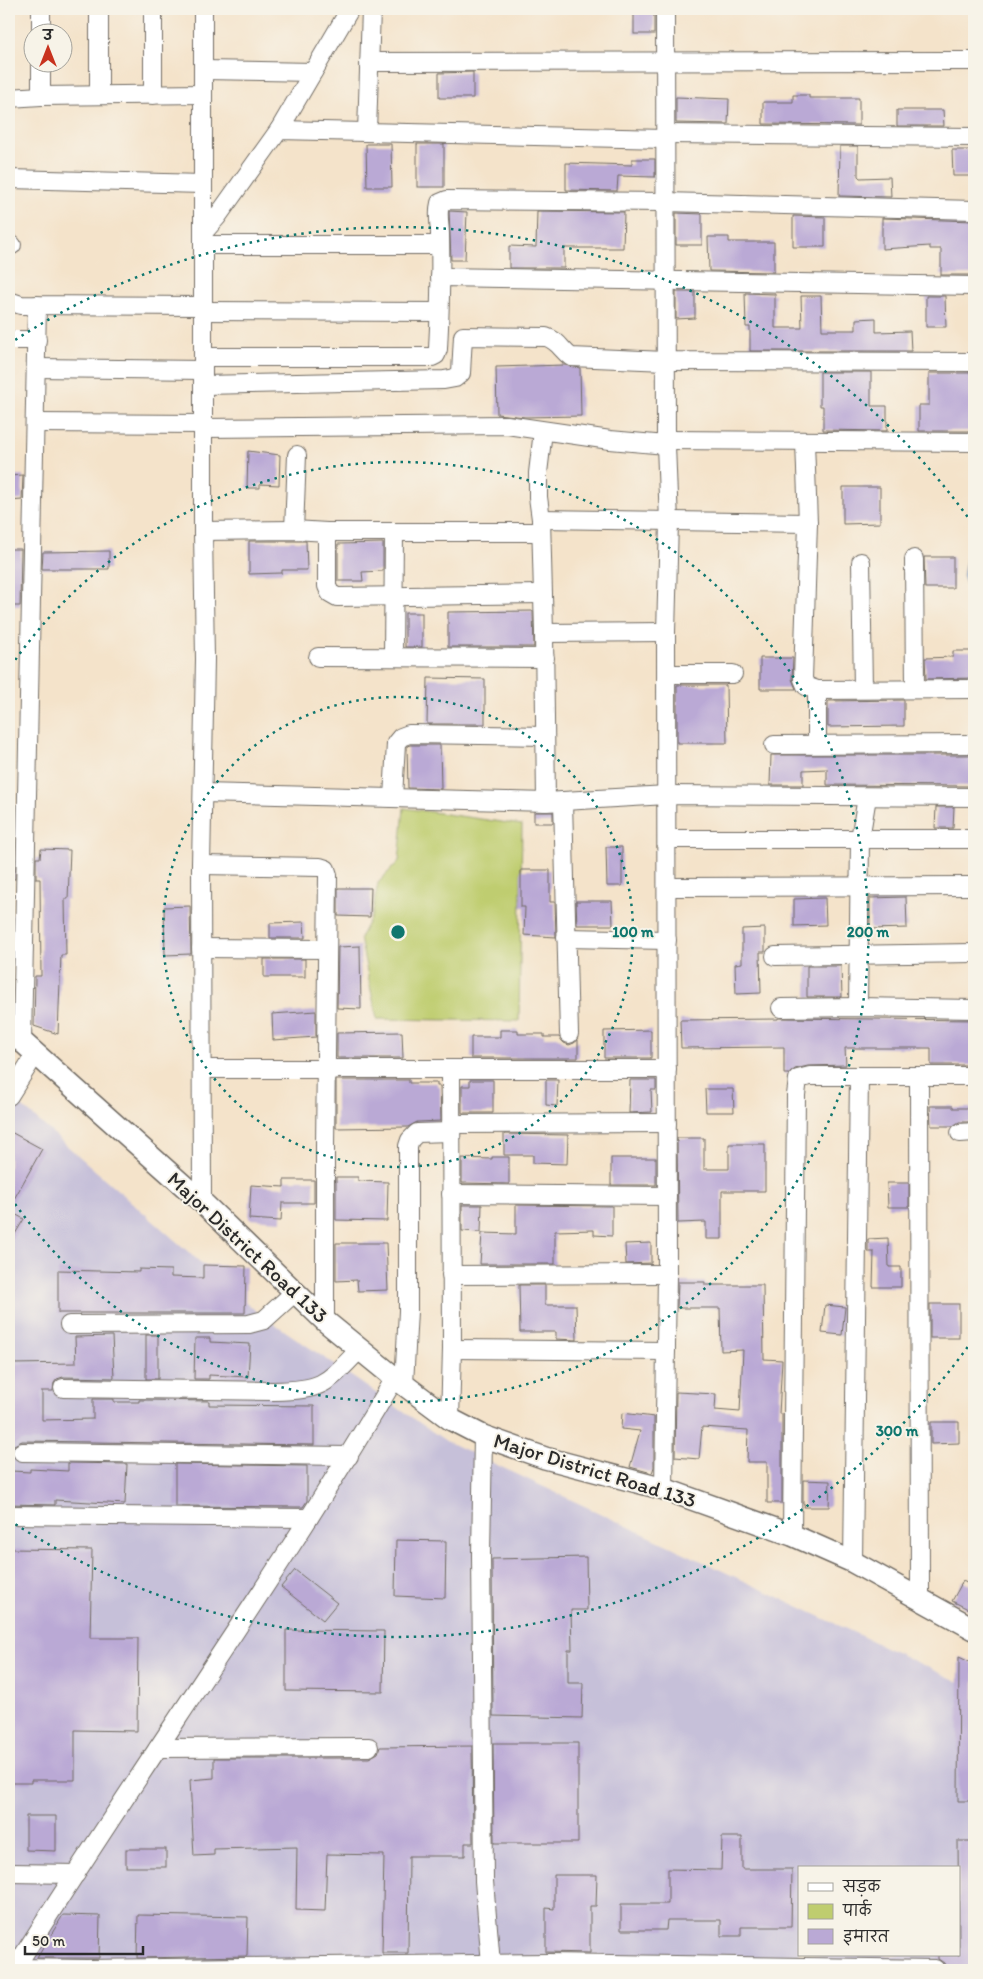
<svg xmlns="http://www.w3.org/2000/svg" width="983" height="1979" viewBox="0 0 983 1979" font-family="Itim,'Playpen Sans Deva',sans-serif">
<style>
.industrial{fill:#c6c0d9;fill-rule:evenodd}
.green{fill:#bfcd6f;stroke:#757c4d}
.water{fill:#6d9cd6;stroke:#4c6480}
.building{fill:#baa9d5}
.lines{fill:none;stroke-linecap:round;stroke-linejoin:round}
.minor-casing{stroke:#716b63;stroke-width:20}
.major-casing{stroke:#716b63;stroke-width:24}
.minor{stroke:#fff;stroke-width:18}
.major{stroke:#fff;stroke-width:21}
.ring{fill:none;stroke:#0f766e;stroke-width:2.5;stroke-dasharray:2.5 5}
.labels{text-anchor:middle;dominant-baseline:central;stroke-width:4;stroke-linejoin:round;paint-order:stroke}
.street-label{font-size:21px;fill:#2b2b2b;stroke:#f7f3e8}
.centre{fill:#0f766e;stroke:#f7f3e8;stroke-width:2.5}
.ring-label{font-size:15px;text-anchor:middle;font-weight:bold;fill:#0f766e;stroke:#f7f3e8;stroke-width:4;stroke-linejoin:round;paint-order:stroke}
</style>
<rect width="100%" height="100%" fill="#f7f3e8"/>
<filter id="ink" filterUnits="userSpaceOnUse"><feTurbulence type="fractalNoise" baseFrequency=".02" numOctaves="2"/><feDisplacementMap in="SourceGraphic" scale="10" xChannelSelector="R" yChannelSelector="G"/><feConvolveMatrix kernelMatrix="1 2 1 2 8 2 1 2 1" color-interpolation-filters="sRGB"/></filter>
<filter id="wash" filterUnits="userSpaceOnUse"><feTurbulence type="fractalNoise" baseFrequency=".0096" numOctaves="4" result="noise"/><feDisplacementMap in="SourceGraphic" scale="20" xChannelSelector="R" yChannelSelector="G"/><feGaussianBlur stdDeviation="1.12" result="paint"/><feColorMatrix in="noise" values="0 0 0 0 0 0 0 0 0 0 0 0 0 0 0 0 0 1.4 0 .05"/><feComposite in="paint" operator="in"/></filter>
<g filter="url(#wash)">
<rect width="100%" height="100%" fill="#f4e3ca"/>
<path class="industrial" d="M9,1095L256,1311L446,1441L974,1689V1970H9ZM799,1868H959V1955H799Z"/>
<polygon class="green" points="404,808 522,825 519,1021 377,1019 360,938 372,915 378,883 399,861"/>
<polygon class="water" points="974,554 974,595 970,595 963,576 967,555"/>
<g id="blocks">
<g class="building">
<rect x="634" y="9" width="20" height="25"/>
<polygon points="473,72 473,98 439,98 439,73"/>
<polygon points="793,95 809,95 809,98 859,98 859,125 763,124 763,102 793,102"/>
<polygon points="676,97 729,99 728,124 676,123"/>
<polygon points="897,110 943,110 944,126 897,126"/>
<polygon points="366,144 391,144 392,187 367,187"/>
<rect x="417" y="144" width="27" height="43"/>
<polygon points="840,146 858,146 858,176 860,178 890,177 891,197 839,196"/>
<polygon points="952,150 973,150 973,176 953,176"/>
<polygon points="632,159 655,159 655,177 618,176 617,191 566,190 566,163 632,165"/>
<polygon points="449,211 467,212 465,260 451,260"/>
<polygon points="537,211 624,212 623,248 564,248 564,268 509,268 509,246 536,247"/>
<polygon points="676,213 702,214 702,245 676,245"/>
<polygon points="793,216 825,217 825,247 793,247"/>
<polygon points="882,218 974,221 974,275 941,275 941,249 930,249 930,246 882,249"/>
<polygon points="708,237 729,237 729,242 774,242 774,272 709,271"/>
<polygon points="676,292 695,292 695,318 676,319"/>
<polygon points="745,293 775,294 775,328 802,328 801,296 821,296 822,330 856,330 856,319 876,318 876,332 910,331 911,351 750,351 750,327 746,327"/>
<polygon points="926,296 945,296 946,327 926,327"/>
<polygon points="565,365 580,368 581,416 525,417 497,414 496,367"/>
<polygon points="820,372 871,372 871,406 887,406 887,431 823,430 823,406 820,406"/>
<polygon points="929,373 974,373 974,431 919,431 919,405 929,405"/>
<polygon points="248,451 280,455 279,485 260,484 260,488 247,488"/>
<polygon points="23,475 22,500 9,501 9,476"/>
<polygon points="843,487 880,487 880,523 843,524"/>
<polygon points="249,541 306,541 307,570 282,570 282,573 249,574"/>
<polygon points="383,543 383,571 362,572 363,581 338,581 338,544"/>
<polygon points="10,549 21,549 20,606 9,606"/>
<polygon points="109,551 109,569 42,569 43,552"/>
<polygon points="924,557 953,557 953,588 925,588"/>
<polygon points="533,611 534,647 448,647 448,612"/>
<rect x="405" y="613" width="17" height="34"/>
<polygon points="953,651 974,651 974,678 926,679 925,658 953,657"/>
<polygon points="760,658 793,658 792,679 796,689 760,689"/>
<polygon points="428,678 485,679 485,724 427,724"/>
<polygon points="677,685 726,685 727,743 677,743"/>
<polygon points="904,700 904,726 828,727 828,701"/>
<polygon points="410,745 440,745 441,789 408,788 407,746"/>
<polygon points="771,755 974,755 974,770 972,770 972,786 827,785 827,769 803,770 803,785 770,785"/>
<polygon points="936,807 954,807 953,828 935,828"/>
<rect x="534" y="812" width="19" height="11"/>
<polygon points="606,847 622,847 622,886 607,886"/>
<polygon points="41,849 70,850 68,899 65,899 66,955 61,955 58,1034 34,1026 35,976 41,976 40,879 36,879 36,858 40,858"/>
<rect x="9" y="859" width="6" height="20"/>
<polygon points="521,870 550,870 550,902 555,902 556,937 524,935 525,907 521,907"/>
<polygon points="338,888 371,888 370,917 338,916"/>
<polygon points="906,897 907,928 870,929 870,898"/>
<polygon points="825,898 826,925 794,926 794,899"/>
<polygon points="576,901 612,901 613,925 577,925"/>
<polygon points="190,906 191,954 165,955 164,907"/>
<polygon points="304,922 305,938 270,938 270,923"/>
<polygon points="765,928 765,952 760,952 761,993 736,994 735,964 742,963 742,929"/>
<polygon points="360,946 361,1009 337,1008 338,947"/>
<rect x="264" y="959" width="41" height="18"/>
<polygon points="807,966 841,966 842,997 807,997"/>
<polygon points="316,1011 316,1037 273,1040 272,1014"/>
<polygon points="778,1018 974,1020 974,1065 931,1065 931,1048 845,1048 846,1065 808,1066 795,1069 789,1074 784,1074 784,1047 681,1048 680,1020 778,1019"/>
<polygon points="500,1030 518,1030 518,1034 544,1034 544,1037 559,1037 564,1043 569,1045 574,1043 578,1040 578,1058 471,1058 471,1037 500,1037"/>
<polygon points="651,1030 651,1058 604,1058 604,1031"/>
<polygon points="402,1032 403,1058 337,1058 337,1033"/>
<polygon points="336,1080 409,1080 409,1083 437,1083 437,1086 440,1086 441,1121 417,1122 408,1127 336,1128"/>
<polygon points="470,1080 493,1080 493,1113 462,1113 462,1086 470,1086"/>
<polygon points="546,1080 558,1080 557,1106 546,1105"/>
<polygon points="630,1080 656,1080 656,1090 651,1090 652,1112 629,1113"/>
<polygon points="705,1089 733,1089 734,1112 706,1112"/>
<polygon points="930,1106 953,1106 953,1108 971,1108 971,1122 959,1122 953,1126 931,1126"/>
<polygon points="9,1131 42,1149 9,1208"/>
<polygon points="504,1134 568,1135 567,1164 533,1163 533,1155 504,1155"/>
<polygon points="677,1138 704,1138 704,1169 729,1169 729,1144 765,1144 765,1191 722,1191 722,1239 706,1239 706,1222 678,1223"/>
<polygon points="492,1157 509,1157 509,1184 462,1183 462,1158 492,1159"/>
<rect x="611" y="1158" width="45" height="27"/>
<polygon points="336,1177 358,1177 358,1181 388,1182 387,1221 336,1220"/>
<polygon points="284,1180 314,1180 314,1203 282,1203 281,1221 249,1219 251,1185 284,1187"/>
<polygon points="887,1183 909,1183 909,1207 888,1207"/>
<polygon points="462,1205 482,1205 481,1232 462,1231"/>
<polygon points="516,1205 612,1206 612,1236 594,1235 594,1230 555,1231 555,1264 480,1264 482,1233 516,1234"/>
<polygon points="9,1211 24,1219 9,1244"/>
<polygon points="888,1238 889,1267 901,1267 901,1287 873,1287 874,1252 868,1252 868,1239"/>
<polygon points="336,1243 386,1243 388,1290 358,1291 357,1280 336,1281"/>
<polygon points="651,1243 651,1263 626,1264 625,1244"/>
<polygon points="203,1265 246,1266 245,1313 58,1313 58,1270 139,1272 139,1269 171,1270 171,1277 203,1278"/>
<polygon points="678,1282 705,1282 705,1285 763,1285 764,1359 782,1360 779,1414 782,1414 782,1503 767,1503 767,1462 747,1462 748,1430 702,1427 699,1459 675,1457 676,1392 716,1394 715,1410 740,1412 743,1350 721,1351 720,1308 677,1308"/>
<polygon points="519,1285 545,1285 545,1305 576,1305 577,1340 556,1339 556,1332 520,1332"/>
<rect x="930" y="1304" width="29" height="34"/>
<polygon points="825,1305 845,1307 842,1335 822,1333"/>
<rect x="146" y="1335" width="12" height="44"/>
<polygon points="112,1336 114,1378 63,1377 57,1379 54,1383 53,1391 42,1391 42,1420 93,1419 93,1399 114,1399 114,1402 139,1402 139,1400 146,1400 209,1401 209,1405 314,1406 314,1445 22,1441 12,1446 12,1364 76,1363 75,1337"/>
<polygon points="195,1338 210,1338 210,1342 250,1344 248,1377 209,1375 209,1379 194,1379"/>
<polygon points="622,1413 654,1417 654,1467 652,1473 630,1467 640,1431 621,1429"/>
<polygon points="931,1422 959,1422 959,1443 931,1444"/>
<polygon points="68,1463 127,1464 125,1504 55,1500 55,1505 9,1504 11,1471 30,1472 30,1469 68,1471"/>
<polygon points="175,1464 307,1466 307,1501 303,1507 175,1506"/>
<polygon points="803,1480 830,1481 829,1507 804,1507 805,1504 803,1504"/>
<polygon points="396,1540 446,1541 445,1598 395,1596"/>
<polygon points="9,1549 92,1550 90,1638 138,1638 137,1731 75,1730 75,1780 31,1780 31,1783 9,1783 11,1633 9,1633"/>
<polygon points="586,1557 587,1610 571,1610 572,1650 568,1650 568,1683 583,1683 582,1718 493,1716 492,1559"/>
<polygon points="295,1570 337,1603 323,1620 281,1587"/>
<polygon points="963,1581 974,1587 974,1612 952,1601"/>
<polygon points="286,1630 384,1631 383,1692 286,1691"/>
<polygon points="959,1657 974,1664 974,1801 958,1801"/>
<polygon points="493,1743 578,1743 578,1843 494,1843"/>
<polygon points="472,1746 473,1843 465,1843 465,1856 409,1856 408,1953 382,1953 384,1855 327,1854 325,1911 296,1910 297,1847 214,1849 214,1855 194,1856 190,1780 214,1778 214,1758 369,1758 378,1753 380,1747"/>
<polygon points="26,1816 56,1816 56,1851 26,1850"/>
<polygon points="722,1837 742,1837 742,1869 792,1869 791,1927 741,1927 741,1936 721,1936 721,1920 667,1920 666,1930 621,1930 621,1904 668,1904 668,1869 721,1870"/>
<polygon points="958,1841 974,1841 974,1970 959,1970 959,1968 945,1967 944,1963 938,1959 938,1955 959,1955"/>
<rect x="126" y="1849" width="40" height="18"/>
<polygon points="554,1875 597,1875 596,1906 590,1906 590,1953 546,1952 546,1908 554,1909"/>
<polygon points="63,1915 100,1916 99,1958 37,1958"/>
<polygon points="138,1915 248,1917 247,1956 137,1958"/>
</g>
</g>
</g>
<g filter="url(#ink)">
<use href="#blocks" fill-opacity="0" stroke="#716b63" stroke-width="1"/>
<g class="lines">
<defs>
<g id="minor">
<polyline points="41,9 41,32"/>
<polyline points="99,9 99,95"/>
<polyline points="41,62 41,96"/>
<polyline points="369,62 974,61"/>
<polyline points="203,70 313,72"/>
<polyline points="153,95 153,9"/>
<polyline points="9,98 41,96 203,94"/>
<polyline points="279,130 350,9"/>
<polyline points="367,132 371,9"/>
<polyline points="665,134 974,137"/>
<polyline points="9,179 203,184"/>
<polyline points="203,233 217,217 279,130 665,139"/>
<polyline points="9,244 12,245"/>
<polyline points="203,245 440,245"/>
<polyline points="440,277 974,286"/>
<polyline points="9,301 21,305 203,306"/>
<polyline points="203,311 439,312"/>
<polyline points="9,340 37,340"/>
<path d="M203,357H432L436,355L438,349C440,311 441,273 440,235C440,224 437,214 440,203L447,200L665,202L974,210"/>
<polyline points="36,368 203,370"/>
<path d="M203,385L444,380L455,378L461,373L463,336L546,337C559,341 560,349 571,357L666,361L974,362"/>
<polyline points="35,423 203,424"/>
<polyline points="203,428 507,425 610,440 666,445"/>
<polyline points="543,431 538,473 538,497 541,519 544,633 546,802"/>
<polyline points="666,440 974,442"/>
<polyline points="805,442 808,523 803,679 806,686 817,690 974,689"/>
<polyline points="541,519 808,523"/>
<polyline points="294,530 297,455"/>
<polyline points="203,531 294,530 327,532 541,532"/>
<polyline points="327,532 327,586 330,593 337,597 543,594"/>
<polyline points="914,559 915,689"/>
<polyline points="861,562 863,689"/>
<polyline points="544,633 666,632"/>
<polyline points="318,657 545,658"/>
<polyline points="393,657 394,532"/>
<polyline points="667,674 733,674"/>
<polyline points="817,690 817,744"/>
<polyline points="774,745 974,744"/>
<polyline points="203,793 546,802 667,795 974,797"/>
<polyline points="393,798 396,743 401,737 409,734 545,736"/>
<polyline points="563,801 569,1034"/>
<polyline points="667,839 974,839"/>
<polyline points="201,865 320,867 326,869 328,875 325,1147 325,1321"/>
<polyline points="667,887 974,886"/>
<polyline points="566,938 667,940"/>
<polyline points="201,948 326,949"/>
<polyline points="775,956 974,953"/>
<polyline points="858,1007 860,839 867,797"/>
<polyline points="781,1008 858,1007 974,1009"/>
<polyline points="22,1041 37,305"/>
<polyline points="202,1069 667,1069"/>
<polyline points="919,1076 920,1599"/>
<polyline points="9,1096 36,1053"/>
<polyline points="451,1124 667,1123"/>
<polyline points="960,1133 974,1132"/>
<polyline points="451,1194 667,1196"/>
<polyline points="202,1202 201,865 205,659 203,531 203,9"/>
<polyline points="451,1275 667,1274"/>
<polyline points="69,1325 249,1324 264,1320 295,1292"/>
<polyline points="452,1349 666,1351"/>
<polyline points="404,1384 408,1311 408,1146 410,1140 417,1133 451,1132"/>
<path d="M63,1388L274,1391C324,1390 326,1384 360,1349"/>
<polyline points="450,1419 452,1349 451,1069"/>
<polyline points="483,1436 481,1555 484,1881 491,1964"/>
<polyline points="22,1452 349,1456"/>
<polyline points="664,1489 667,1274 666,632 669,522 666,445 665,9"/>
<polyline points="9,1515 309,1518"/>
<polyline points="792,1535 796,1095 798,1079 810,1076 974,1076"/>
<polyline points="853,1562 859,1076"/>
<polyline points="158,1748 369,1747"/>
<polyline points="9,1873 76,1874"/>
<polyline points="15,1968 86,1969 548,1963 935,1969"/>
<path d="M14,1970C138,1771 276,1580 395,1378"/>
</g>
<polyline id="major" points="9,1030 202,1202 325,1321 395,1378 450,1419 483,1436 545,1458 664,1489 792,1535 853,1562 974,1629"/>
</defs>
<use href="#minor" class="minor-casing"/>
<use href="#major" class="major-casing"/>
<use href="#minor" class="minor"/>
<use href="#major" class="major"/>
</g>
</g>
<g class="ring">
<circle cx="398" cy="932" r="235"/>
<path d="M11 666A470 470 0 1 1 11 1198"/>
<path d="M972 1341A705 705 0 0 1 9 1520M9 344A705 705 0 0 1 972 523"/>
</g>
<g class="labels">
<g class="street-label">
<text transform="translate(248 1247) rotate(43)">Major District Road 133</text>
<text transform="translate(595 1470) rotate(17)">Major District Road 133</text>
</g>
</g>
<circle cx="398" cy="932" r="8" class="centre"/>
<g class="ring-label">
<text x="633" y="937">100 m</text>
<text x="868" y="937">200 m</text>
<text x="897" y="1436">300 m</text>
</g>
<rect width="983" height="1979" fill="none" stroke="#f7f3e8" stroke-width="30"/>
<rect x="798" y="1866" width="162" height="90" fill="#f7f3e8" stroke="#a5a39c"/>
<rect x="808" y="1883" width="25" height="8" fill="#ffffff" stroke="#a5a39c"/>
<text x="843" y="1892" font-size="15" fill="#2b2b2b">सड़क</text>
<rect x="808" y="1904" width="25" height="15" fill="#bfcd6f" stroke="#a5a39c"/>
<text x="843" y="1916" font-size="15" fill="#2b2b2b">पार्क</text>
<rect x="808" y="1929" width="25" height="15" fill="#baa9d5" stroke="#a5a39c"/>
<text x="843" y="1942" font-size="15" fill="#2b2b2b">इमारत</text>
<g transform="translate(48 48)"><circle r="24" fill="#f7f3e8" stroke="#a5a39c"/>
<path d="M0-4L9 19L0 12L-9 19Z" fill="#c8321e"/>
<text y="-8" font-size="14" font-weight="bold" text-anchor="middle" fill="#2b2b2b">उ</text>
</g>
<path d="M25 1946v8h118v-8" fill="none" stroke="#2b2b2b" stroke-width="2.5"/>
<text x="32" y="1946" font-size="15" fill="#2b2b2b" stroke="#f7f3e8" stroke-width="4" paint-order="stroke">50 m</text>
</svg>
